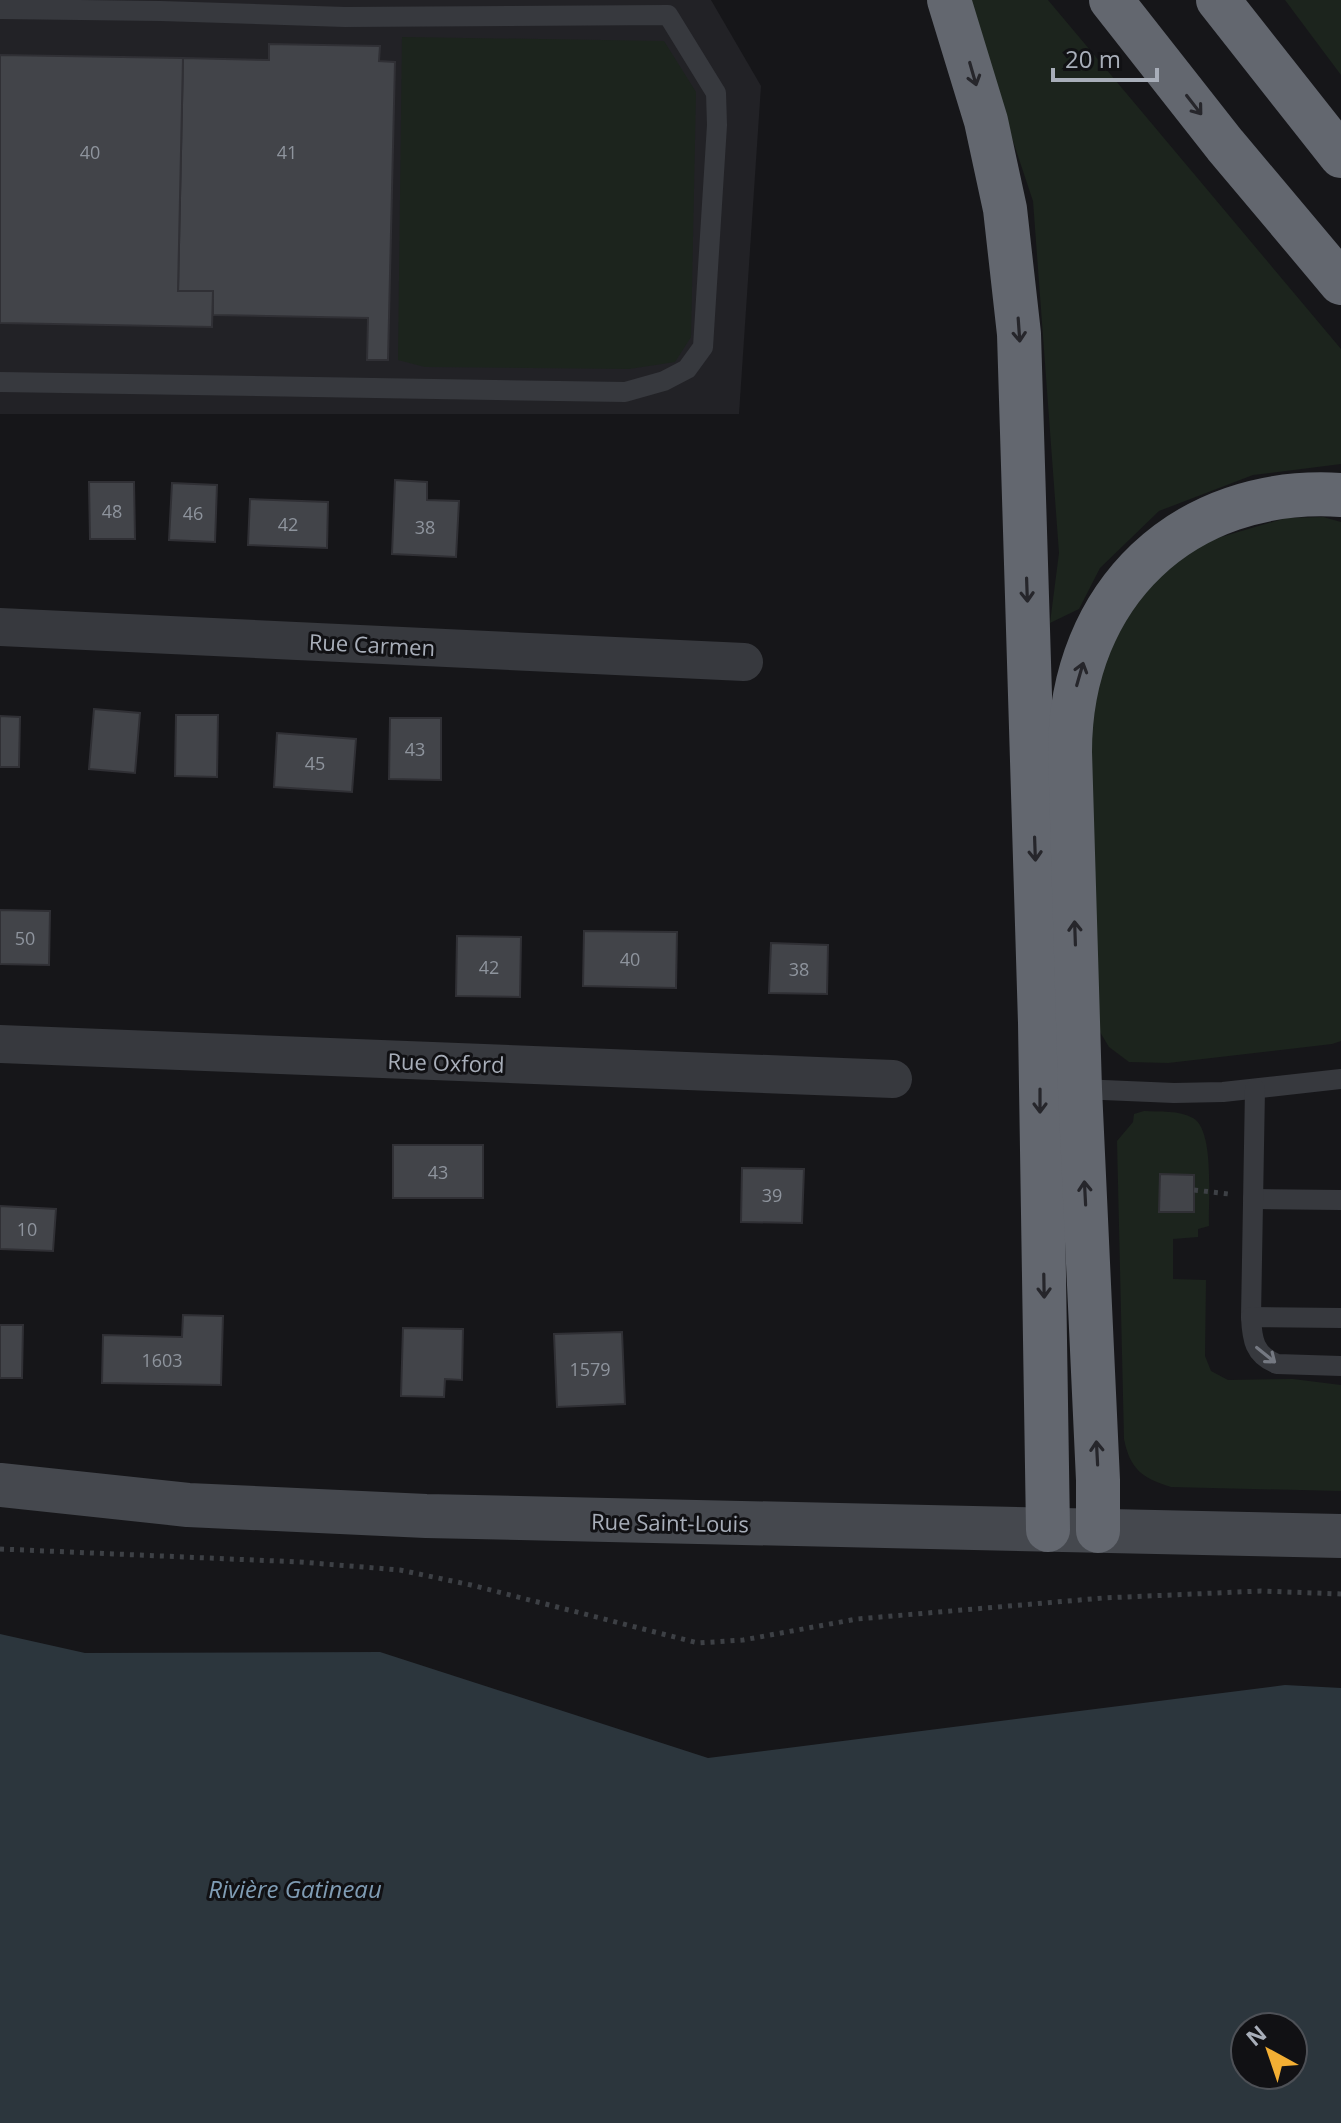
<svg xmlns="http://www.w3.org/2000/svg" width="1341" height="2123" viewBox="0 0 1341 2123" font-family="'Open Sans',sans-serif">
<style>
.built{fill:#222226}
.green{fill:#1c241d}
.water{fill:#2c363d;fill-rule:evenodd}
.building{fill:#424449;stroke:#303035;stroke-width:2}
.lines{fill:none;stroke-linecap:round;stroke-linejoin:round}
.path{stroke:#3d4045;stroke-width:5;stroke-dasharray:4 6;stroke-linecap:butt}
.lane{stroke:#37393e;stroke-width:20}
.street{stroke:#37393e;stroke-width:38}
.secondary{stroke:#45484e;stroke-width:44}
.highway{stroke:#63676f;stroke-width:44}
.oneway{stroke:#26262b}
.oneway2{stroke:#757982}
.labels{text-anchor:middle;dominant-baseline:central;stroke-width:6;stroke-linejoin:round;paint-order:stroke}
.number-label{font-size:18px;fill:#8e949d}
.street-label{font-size:22px;fill:#a8aeb9;stroke:#111114}
.water-label{font-size:24px;font-style:italic;fill:#7f9cb4;stroke:#111114}
</style>
<rect width="100%" height="100%" fill="#161619"/>
<polygon class="built" points="0,0 711,0 761,86 739,414 0,414"/>
<g class="green">
<polygon points="966,0 1048,0 1341,349 1341,464 1253,475 1159,511 1100,568 1079,609 1050,623 1059,553 1033,201"/>
<polygon points="1285,0 1341,0 1341,75"/>
<polygon points="402,37 664,41 696,92 691,337 675,362 629,369 425,367 398,360"/>
<polygon points="1323,517 1341,522 1341,1041 1332,1044 1168,1063 1129,1062 1109,1047 1092,1019 1090,708 1120,611 1177,550 1286,518"/>
<path d="M1144,1111C1160,1112 1179,1110 1193,1118C1215,1130 1208,1202 1209,1226L1198,1229V1237L1173,1239V1279L1206,1280L1205,1356L1211,1371L1228,1380L1293,1379L1341,1385V1491L1171,1487C1142,1478 1130,1469 1124,1439L1117,1141L1133,1122L1134,1114Z"/>
</g>
<path class="water" d="M0,1634L85,1653L380,1652L708,1758L1285,1685L1341,1688V2123H0ZM1245,2027H1293V2075H1245Z"/>
<g class="building">
<polygon points="269,44 380,46 379,61 395,62 388,360 367,360 368,318 213,315 213,291 178,291 183,58 269,60"/>
<polygon points="0,55 183,58 178,291 213,291 212,327 0,323"/>
<polygon points="395,480 427,482 427,500 459,501 456,557 392,554"/>
<polygon points="89,482 134,482 135,539 90,539"/>
<polygon points="172,483 217,485 215,542 169,540"/>
<polygon points="250,499 328,502 327,548 248,545"/>
<polygon points="94,709 140,713 135,773 89,769"/>
<polygon points="176,715 218,715 217,777 175,776"/>
<polygon points="0,716 20,717 19,767 0,767"/>
<polygon points="390,718 441,718 441,780 389,779"/>
<polygon points="277,733 356,739 352,792 274,787"/>
<polygon points="0,910 50,911 49,965 0,964"/>
<polygon points="584,931 677,932 676,988 583,986"/>
<polygon points="457,936 521,937 520,997 456,996"/>
<polygon points="771,943 828,945 827,994 769,993"/>
<rect x="393" y="1145" width="90" height="53"/>
<polygon points="742,1168 804,1169 802,1223 741,1222"/>
<polygon points="1160,1174 1194,1175 1194,1212 1159,1212"/>
<polygon points="0,1206 56,1209 53,1251 0,1249"/>
<polygon points="183,1315 223,1316 221,1385 102,1383 103,1335 182,1337"/>
<polygon points="0,1325 23,1325 22,1378 0,1378"/>
<polygon points="403,1328 463,1329 462,1380 445,1379 444,1397 401,1396"/>
<polygon points="622,1332 625,1404 557,1407 554,1334"/>
</g>
<g class="lines">
<g class="path">
<polyline points="1194,1190 1229,1194"/>
<polyline points="0,1549 300,1562 400,1570 471,1585 698,1643 743,1640 857,1619 1103,1598 1261,1591 1341,1594"/>
</g>
<g class="lane">
<polyline points="0,9 161,11 345,17 668,15 716,93 717,125 703,347 687,369 664,381 625,392 0,382"/>
<polyline points="1080,1089 1174,1093 1223,1092 1341,1079"/>
<polyline points="1253,1199 1341,1200"/>
<polyline points="1251,1317 1255,1089"/>
<path d="M1341,1318L1251,1317C1252,1339 1254,1355 1277,1364L1341,1366"/>
</g>
<g class="street">
<polyline points="0,627 744,662"/>
<polyline points="0,1044 893,1079"/>
</g>
<polyline class="secondary" points="0,1485 188,1505 426,1516 1341,1536"/>
<g class="highway">
<polyline points="949,0 986,121 1005,209 1019,334 1040,1023 1048,1530"/>
<polyline points="1111,0 1225,145 1341,283"/>
<polyline points="1218,0 1341,156"/>
<path d="M1098,1531V1480L1080,1089L1070,752C1070,594 1184,485 1341,495"/>
</g>
</g>
<defs><path id="oneway-shaft" d="M-6 0H5M1.5-3L5.5 0L1.5 3" fill="none" stroke-width="1.6" stroke-linecap="round" stroke-linejoin="round" transform="scale(2)"/></defs>
<g class="oneway">
<use href="#oneway-shaft" transform="translate(973 74) rotate(74)"/>
<use href="#oneway-shaft" transform="translate(1194 105) rotate(52)"/>
<use href="#oneway-shaft" transform="translate(1019 330) rotate(86)"/>
<use href="#oneway-shaft" transform="translate(1027 590) rotate(88)"/>
<use href="#oneway-shaft" transform="translate(1080 674) rotate(-74)"/>
<use href="#oneway-shaft" transform="translate(1035 849) rotate(88)"/>
<use href="#oneway-shaft" transform="translate(1075 933) rotate(-92)"/>
<use href="#oneway-shaft" transform="translate(1040 1101) rotate(90)"/>
<use href="#oneway-shaft" transform="translate(1085 1193) rotate(-93)"/>
<use href="#oneway-shaft" transform="translate(1044 1286) rotate(89)"/>
<use href="#oneway-shaft" transform="translate(1097 1453) rotate(-93)"/>
</g>
<use class="oneway2" href="#oneway-shaft" transform="translate(1266 1355) rotate(39)"/>
<g class="labels">
<g class="number-label">
<text x="90" y="152">40</text>
<text x="287" y="152">41</text>
<text x="112" y="511">48</text>
<text x="193" y="513">46</text>
<text x="288" y="524">42</text>
<text x="425" y="527">38</text>
<text x="415" y="749">43</text>
<text x="315" y="763">45</text>
<text x="25" y="938">50</text>
<text x="630" y="959">40</text>
<text x="489" y="967">42</text>
<text x="799" y="969">38</text>
<text x="438" y="1172">43</text>
<text x="772" y="1195">39</text>
<text x="27" y="1229">10</text>
<text x="162" y="1360">1603</text>
<text x="590" y="1369">1579</text>
</g>
<g class="street-label">
<text transform="translate(372 644) rotate(3)">Rue Carmen</text>
<text transform="translate(446 1062) rotate(2)">Rue Oxford</text>
<text transform="translate(670 1522) rotate(1)">Rue Saint-Louis</text>
</g>
<g class="water-label">
<text x="295" y="1888">Rivière Gatineau</text>
</g>
</g>
<g transform="translate(1269 2051) rotate(320)"><circle r="38" fill="#111114" stroke="#4d5056" stroke-width="2"/>
<path d="M0-6L14 30L0 20L-14 30Z" fill="#f3af34"/>
<text y="-12" font-size="22" font-weight="bold" text-anchor="middle" fill="#a8aeb9">N</text>
</g>
<path d="M1053 68v12h104v-12" fill="none" stroke="#a8aeb9" stroke-width="4"/>
<text x="1065" y="68" font-size="24" fill="#a8aeb9" stroke="#111114" stroke-width="6" paint-order="stroke">20 m</text>
</svg>
